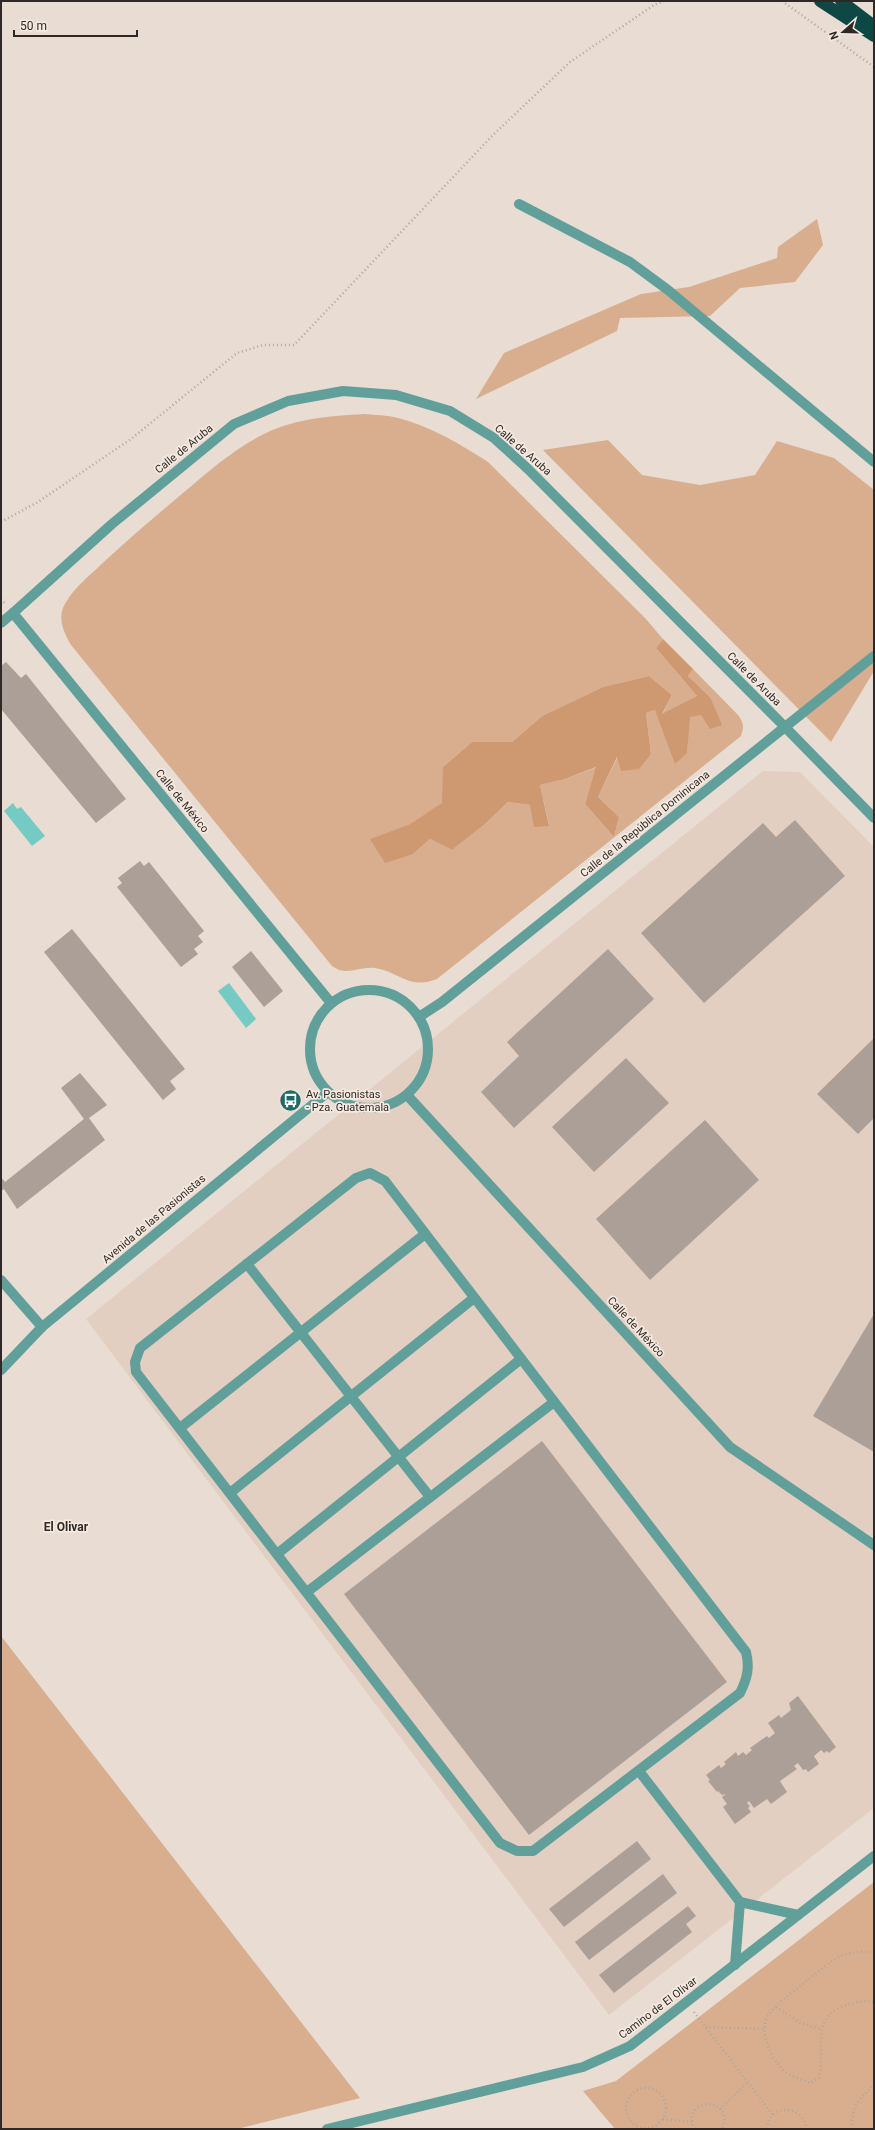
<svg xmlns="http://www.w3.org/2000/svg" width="875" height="2130" viewBox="0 0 875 2130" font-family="Roboto,sans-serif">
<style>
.built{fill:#e2cfc2}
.green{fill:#d8ae8f}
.forest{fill:#ce9870}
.water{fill:#75cbc4}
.building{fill:#ab9f97}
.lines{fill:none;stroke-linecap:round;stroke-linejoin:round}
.path{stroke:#b0a69f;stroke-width:2.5;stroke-dasharray:1 3;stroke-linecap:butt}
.minor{stroke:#619f9a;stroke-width:10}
.highway{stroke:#0d4845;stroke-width:12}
.labels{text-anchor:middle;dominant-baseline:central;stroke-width:3.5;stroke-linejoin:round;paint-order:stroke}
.street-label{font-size:11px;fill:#2e2926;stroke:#f5e9e0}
.poi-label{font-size:11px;fill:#2e2926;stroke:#f5e9e0;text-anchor:start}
.neighbourhood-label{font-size:12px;font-weight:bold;fill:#2e2926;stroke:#f5e9e0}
</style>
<rect width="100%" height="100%" fill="#e8dcd3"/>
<polygon class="built" points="763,771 800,772 874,847 874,1808 609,2015 86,1319"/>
<g class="green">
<polygon points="817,219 823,245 795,282 740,288 710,316 620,318 617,331 476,399 504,353 641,294 689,287 777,258 778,247"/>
<path d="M364,414C375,415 387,415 398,418C430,426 460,444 488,462L645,618L663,639L656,648L697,696L662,715L672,695L649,676L603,687L542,716L512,742H472L443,767V803L410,824L371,839L413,854L430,839L452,850L484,825L508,802L530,805L549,825L540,785L565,779L597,767L585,804L614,837L619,817L598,797L618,756L621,771L651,754L646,713L655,710L687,753L689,717L701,714L710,697L688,676L693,669L738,715C744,723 744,727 741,736L437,979C409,990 400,972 375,968C359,966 346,977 332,966L71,645C65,635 58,620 63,608C72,588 92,574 107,559C132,536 157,515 183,493C209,471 235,448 266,433C298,418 330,416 364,414Z"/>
<polygon points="608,440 642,475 700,485 755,475 777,441 834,458 874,490 874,671 831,742 543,450"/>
<polygon points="1,1636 360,2098 237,2129 1,2129"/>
<polygon points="874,1882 874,2129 615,2129 583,2091 616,2081"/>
</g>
<polygon class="forest" points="663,639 693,669 688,676 710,697 722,725 710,729 701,715 690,717 687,753 675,764 655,710 646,713 651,754 639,769 621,771 617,757 598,797 619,817 614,837 585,804 596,767 565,779 540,785 549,826 534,827 530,805 508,802 484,825 452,850 430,839 413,854 385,863 370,839 410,824 442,803 443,767 472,742 512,742 542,716 603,687 649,676 672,695 662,714 697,696 656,648"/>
<g class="water">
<polygon points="13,803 17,809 21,807 45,836 32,846 4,811"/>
<polygon points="229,983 256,1019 246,1028 218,991"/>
</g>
<g class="building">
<polygon points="6,662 21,678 26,674 126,799 96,823 1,709 1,666"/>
<polygon points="795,820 845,876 704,1003 641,933 763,823 776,837"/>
<polygon points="140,861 144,866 149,862 204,931 198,936 203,942 194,949 198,954 181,967 117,887 122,883 118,878"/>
<polygon points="72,929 185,1069 170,1081 176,1089 163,1100 44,952"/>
<polygon points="608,949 654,999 514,1128 481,1092 519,1056 507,1042"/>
<polygon points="251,951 283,991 264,1007 232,967"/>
<polygon points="874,1038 874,1118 858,1134 817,1094"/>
<polygon points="626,1058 669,1103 594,1172 552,1127"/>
<polygon points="80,1073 107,1105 89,1118 105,1140 17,1209 4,1189 1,1191 1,1177 5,1182 84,1119 61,1088"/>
<polygon points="705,1120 759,1180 650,1280 596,1219"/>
<polygon points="874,1314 874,1452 813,1416"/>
<polygon points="542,1441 727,1682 529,1835 344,1594"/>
<polygon points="798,1696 836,1747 829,1753 827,1751 824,1753 821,1750 814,1756 819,1764 808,1772 806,1769 803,1770 798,1763 794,1766 797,1769 780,1781 787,1792 771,1804 767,1799 754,1808 749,1801 747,1803 750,1806 748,1808 751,1812 735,1824 723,1807 727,1804 722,1797 726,1794 722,1795 718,1791 717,1792 708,1781 710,1780 706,1775 719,1765 721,1768 726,1764 724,1762 736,1752 738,1756 743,1752 746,1755 752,1750 750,1748 767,1736 769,1738 775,1733 768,1723 779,1715 781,1718 791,1710 789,1703"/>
<polygon points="637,1841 651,1859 564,1927 549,1909"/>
<polygon points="663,1874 677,1893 589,1960 575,1942"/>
<polygon points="688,1906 696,1916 686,1924 692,1932 614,1993 599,1975"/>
</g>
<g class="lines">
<g class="path">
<polyline points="782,1 874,67"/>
<polyline points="1,522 38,502 131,439 237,353 263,345 294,345 492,136 570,62 654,5 664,1"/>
<polyline points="1,599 5,604"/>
<path d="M874,1953C842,1947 829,1964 805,1982C792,1993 776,2003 767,2017C759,2032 771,2056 781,2068C789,2076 800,2079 810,2083L819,2078C826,2048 809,2016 847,2005C856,2002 865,1999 874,2003"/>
<polyline points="776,2007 801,2023 821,2029"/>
<polyline points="694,2012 773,2115"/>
<polyline points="706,2027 764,2029"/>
<circle cx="646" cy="2108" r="20"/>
<polyline points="720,2109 748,2082"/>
<polyline points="663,2119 692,2122"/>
<path d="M695,2129C678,2098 737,2094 722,2129"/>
<path d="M767,2129C769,2103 802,2104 807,2129"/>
<path d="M852,2129C852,2105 857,2101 874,2085"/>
</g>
<g class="minor">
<polyline points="519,204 630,262 668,290 874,462"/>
<polyline points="13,613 331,1003"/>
<polyline points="1,623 13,613 112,524 234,424 288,401 343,391 396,395 450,411 494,438 528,469 785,727 874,656"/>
<circle cx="369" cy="1049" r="59"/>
<polyline points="419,1017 442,1002 785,727 874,818"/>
<polyline points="407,1095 730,1447 874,1545"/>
<path d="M370,1173L385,1181L746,1652C750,1668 747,1679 740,1693L533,1851H517L500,1843L136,1372L135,1362L140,1348L356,1178Z"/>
<polyline points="247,1264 430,1497"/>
<polyline points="1,1280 42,1327"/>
<polyline points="1,1370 42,1327 328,1092"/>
<polyline points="180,1428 425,1234"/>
<polyline points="230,1493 474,1298"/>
<polyline points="277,1554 521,1359"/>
<polyline points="307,1592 554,1402"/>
<polyline points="639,1771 740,1902 798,1915"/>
<polyline points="735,1965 740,1902"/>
<polyline points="327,2129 583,2067 630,2046 874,1856"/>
</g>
<g class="highway">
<polyline points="820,1 874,36"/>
<polyline points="841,1 874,26"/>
</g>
</g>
<defs>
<symbol id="bus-disc" viewBox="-11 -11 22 22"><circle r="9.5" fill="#1f6a65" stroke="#f5e9e0"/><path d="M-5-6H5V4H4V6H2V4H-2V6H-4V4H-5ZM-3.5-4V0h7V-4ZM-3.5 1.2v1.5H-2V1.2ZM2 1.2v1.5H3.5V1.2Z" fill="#fff"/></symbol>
</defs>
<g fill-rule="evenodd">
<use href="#bus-disc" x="278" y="1088" width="25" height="25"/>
</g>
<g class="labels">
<g class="street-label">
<text transform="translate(184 449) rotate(-39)">Calle de Aruba</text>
<text transform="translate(523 450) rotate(41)">Calle de Aruba</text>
<text transform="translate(754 679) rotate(45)">Calle de Aruba</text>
<text transform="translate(182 801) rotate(51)">Calle de México</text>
<text transform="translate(645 824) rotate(-39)">Calle de la República Dominicana</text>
<text transform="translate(154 1219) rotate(-40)">Avenida de las Pasionistas</text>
<text transform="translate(636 1327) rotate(47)">Calle de México</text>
<text transform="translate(658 2008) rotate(-37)">Camino de El Olivar</text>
</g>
<g class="poi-label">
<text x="306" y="1094">Av. Pasionistas<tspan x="306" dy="13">- Pza. Guatemala</tspan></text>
</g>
<g class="neighbourhood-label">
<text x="66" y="1527">El Olivar</text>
</g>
</g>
<rect width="875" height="2130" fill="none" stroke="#2e2926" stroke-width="4"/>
<g transform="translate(843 32) rotate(250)" stroke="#f5e9e0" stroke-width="3" paint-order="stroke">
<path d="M0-3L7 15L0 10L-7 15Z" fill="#2e2926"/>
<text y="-6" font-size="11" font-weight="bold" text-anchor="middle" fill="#2e2926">N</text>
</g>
<path d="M14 30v6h123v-6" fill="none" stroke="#2e2926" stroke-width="2"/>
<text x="20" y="30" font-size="12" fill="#2e2926" stroke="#f5e9e0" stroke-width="3" paint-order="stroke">50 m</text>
</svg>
